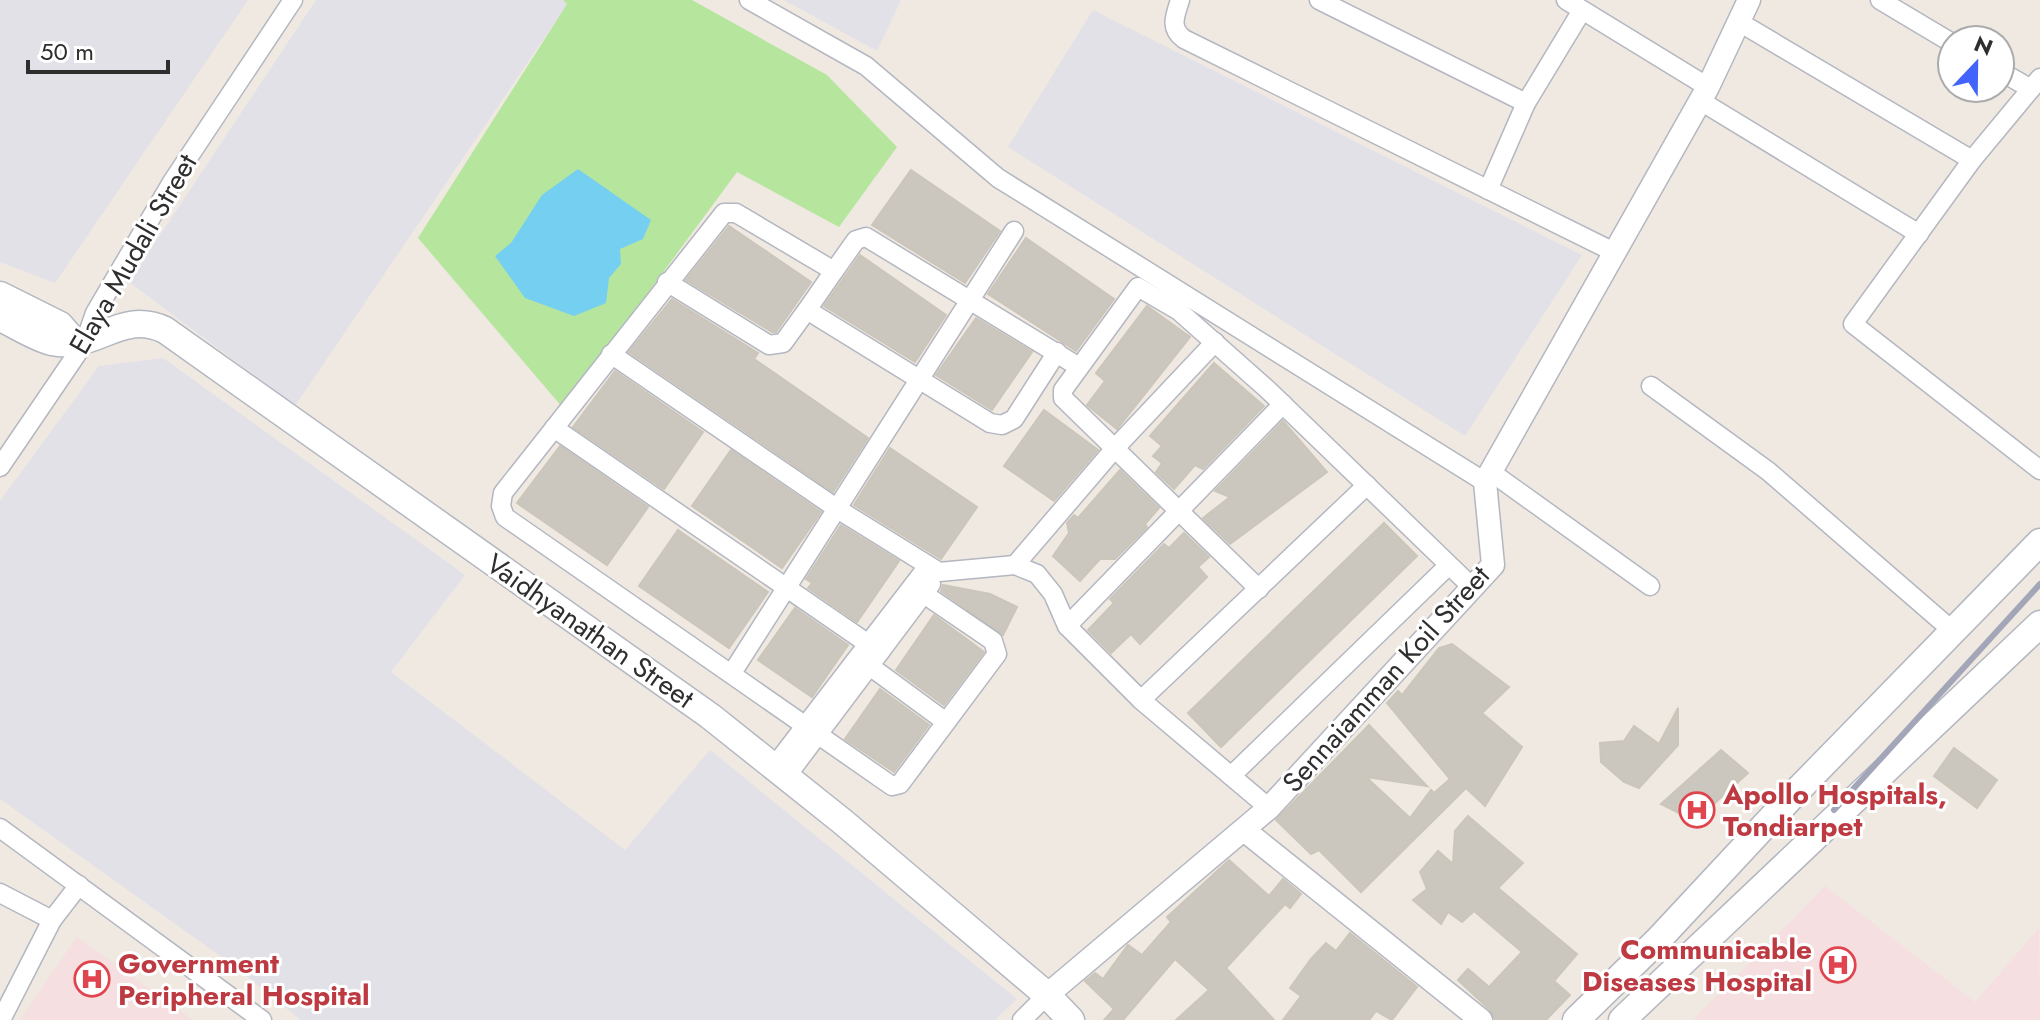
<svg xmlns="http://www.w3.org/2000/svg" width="2040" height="1020" viewBox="0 0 2040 1020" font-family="Jost,sans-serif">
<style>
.industrial{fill:#e3e1e8}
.medical{fill:#f5dfe0}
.green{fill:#b6e59e}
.water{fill:#75cff0}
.building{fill:#cbc7bf;stroke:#cbc5ba;stroke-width:2}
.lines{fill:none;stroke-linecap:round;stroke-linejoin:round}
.minor-casing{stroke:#b4b7c1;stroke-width:21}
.tertiary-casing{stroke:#b4b7c1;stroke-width:25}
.secondary-casing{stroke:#b4b7c1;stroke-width:29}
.minor{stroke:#fff;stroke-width:18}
.tertiary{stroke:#fff;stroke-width:22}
.secondary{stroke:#fff;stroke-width:26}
.rail{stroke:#a3a6b8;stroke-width:6}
.labels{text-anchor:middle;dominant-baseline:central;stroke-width:6;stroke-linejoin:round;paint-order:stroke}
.street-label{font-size:28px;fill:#2e2e2e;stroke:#fff}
.health-label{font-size:28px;font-weight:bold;fill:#be3a42;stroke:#fff;text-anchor:start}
</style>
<rect width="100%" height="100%" fill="#efe9e1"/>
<g class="industrial">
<polygon points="0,0 248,0 55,283 0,262"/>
<polygon points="316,0 563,0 568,3 295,406 129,282"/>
<polygon points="784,0 901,0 877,51"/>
<polygon points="1093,10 1582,255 1465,436 1008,147"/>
<polygon points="163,358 465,575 391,672 625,850 710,750 1017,999 995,1020 301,1020 226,960 0,799 0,501 99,366"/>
</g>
<g class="medical">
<polygon points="1825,886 1975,1002 2039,928 2040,1020 1693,1020"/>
<polygon points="77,937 193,1020 20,1020"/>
</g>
<polygon class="green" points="563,0 692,0 827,75 897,147 839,227 737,172 563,408 418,238 567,4"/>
<polygon class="water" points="578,169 651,220 643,239 620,249 621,264 609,278 606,303 574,316 525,298 495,256 511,243 542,195"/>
<g class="building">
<polygon points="911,170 1000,231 965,283 872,225"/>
<polygon points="729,226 811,282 776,332 772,332 686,280"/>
<polygon points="1026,238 1114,299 1076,351 988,294"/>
<polygon points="860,255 946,315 915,362 824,306"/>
<polygon points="672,299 758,353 754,359 868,438 833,492 629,352"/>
<polygon points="1147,306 1190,337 1117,429 1087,405 1105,381 1096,373"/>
<polygon points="976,318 1032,352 992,410 936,375"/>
<polygon points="1214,363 1264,406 1203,469 1195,465 1174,489 1156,472 1162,463 1153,456 1162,446 1150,436"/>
<polygon points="615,371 703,432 664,489 573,427"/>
<polygon points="1044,410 1098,450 1054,501 1004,466"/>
<polygon points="1283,421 1327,472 1230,544 1203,518 1230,497 1215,491"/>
<polygon points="560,446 648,507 607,565 517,503"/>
<polygon points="890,448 977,507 941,559 854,505"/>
<polygon points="731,450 821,512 782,568 692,506"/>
<polygon points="1120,470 1159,508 1145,524 1147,527 1115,559 1100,559 1080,581 1053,556 1069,533 1067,523 1074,515 1078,518"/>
<polygon points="1384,523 1417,556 1221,747 1188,713"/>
<polygon points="841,525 899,561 857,622 808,588 812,583 806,579"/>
<polygon points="678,530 768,592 729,648 639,586"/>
<polygon points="1184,533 1209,557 1198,567 1207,577 1140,644 1131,634 1111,653 1088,630 1114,603 1110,599 1164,544 1169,548"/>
<polygon points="943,585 990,594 1017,607 1003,635 941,591"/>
<polygon points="795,608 848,645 812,697 758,660"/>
<polygon points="934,615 984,652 944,705 896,670"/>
<polygon points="1452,644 1509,687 1482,713 1522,747 1485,806 1466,788 1361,892 1319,850 1311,854 1276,820 1369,725 1427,786 1366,777 1410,818 1431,790 1434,793 1450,779 1387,703 1398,691 1402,695 1439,648"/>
<polygon points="880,689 929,725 894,772 845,739"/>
<polygon points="1678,708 1678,745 1639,788 1624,782 1601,762 1600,743 1624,741 1634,726 1659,744"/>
<polygon points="1954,748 1997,780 1977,808 1934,776"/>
<polygon points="1721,750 1748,773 1695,821 1661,804"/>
<polygon points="1468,816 1523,863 1498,888 1577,954 1554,981 1570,995 1546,1020 1495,1020 1490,1010 1458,980 1468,969 1489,987 1522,952 1474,911 1462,922 1448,912 1441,924 1413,900 1427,889 1420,872 1438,851 1453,864 1455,831"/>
<polygon points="1229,860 1269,896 1283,879 1301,894 1290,908 1285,904 1226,968 1274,1020 1176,1020 1209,990 1175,959 1123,1020 1104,1020 1114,1009 1085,981 1095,973 1103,979 1128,945 1142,955 1171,922 1167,917"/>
<polygon points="1350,933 1417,987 1392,1020 1376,1011 1369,1020 1283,1020 1301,996 1290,988 1311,959 1326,943 1336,951"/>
</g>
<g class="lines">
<defs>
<g id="minor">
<polyline points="749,0 866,66 998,178 1485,482"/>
<path d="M1180,0C1175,16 1169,28 1184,39L1614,252"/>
<polyline points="1319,0 1526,103"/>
<polyline points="1566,0 1708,87"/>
<polyline points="1880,0 1952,43"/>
<polyline points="1739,22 1972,160"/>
<polyline points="2000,71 2031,89"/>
<polyline points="2040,78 1972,160 1853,324 2040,470"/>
<polyline points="1699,100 1919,234"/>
<polyline points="1488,190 1526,103 1581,12"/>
<polyline points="834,271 807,310 990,423 1002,425 1014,419 1057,352"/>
<polyline points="667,282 769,345 783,343 807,310"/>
<polyline points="611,354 836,508 939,572 1015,565 1037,574 1053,594 1067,626 1141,700 1269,808"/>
<polyline points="1651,386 1768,471 1954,632"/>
<polyline points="554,428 880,652"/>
<polyline points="0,467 85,342 95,313 172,182 293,0"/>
<polyline points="1491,472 1650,586"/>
<polyline points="1015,565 1116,447 1215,342"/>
<polyline points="1259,589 1063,398 1063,390 1138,287 1179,311 1267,389 1473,588"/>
<polyline points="924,594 993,641 997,654 900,784 892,786 505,517 501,506 503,493 724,213 736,213 834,271 856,240 866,237 1079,367"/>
<polyline points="1067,626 1283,404"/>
<polyline points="871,667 946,722"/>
<polyline points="732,673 1014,231"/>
<polyline points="1141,700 1367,485"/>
<polyline points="773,768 928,566"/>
<polyline points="1231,776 1448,566"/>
<polyline points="786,777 931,584"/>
<polyline points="0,828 262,1020"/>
<polyline points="0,893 52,920 79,885"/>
<polyline points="1,1020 52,920"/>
<polyline points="1022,1020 1047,995"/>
</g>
<g id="tertiary">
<polyline points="1244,830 1481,1020"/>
<polyline points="1047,995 1269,808 1493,565 1485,482 1708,87 1749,0"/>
</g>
<g id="secondary">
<polyline points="0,295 60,325 73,340"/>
<path d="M0,318C16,325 35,338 52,342C97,351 120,309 165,330L710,716L843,822L1047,995L1071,1020"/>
<polyline points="1576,1020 1658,940 1793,795 2040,542"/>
<polyline points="1622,1020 2040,624"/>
</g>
</defs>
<use href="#minor" class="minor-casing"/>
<use href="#tertiary" class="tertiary-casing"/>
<use href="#secondary" class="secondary-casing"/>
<use href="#minor" class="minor"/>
<use href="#tertiary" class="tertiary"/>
<use href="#secondary" class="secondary"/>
<polyline class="rail" points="1834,810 2040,584"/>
</g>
<defs>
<symbol id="hospital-ring" viewBox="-11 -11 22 22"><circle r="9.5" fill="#fff" stroke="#e0444e" stroke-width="1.5"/><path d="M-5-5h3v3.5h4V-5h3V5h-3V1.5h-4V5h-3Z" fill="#e0444e"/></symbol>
</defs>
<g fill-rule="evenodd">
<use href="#hospital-ring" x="1677" y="790" width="40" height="40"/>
<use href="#hospital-ring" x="1818" y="945" width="40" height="40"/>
<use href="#hospital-ring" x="72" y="959" width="40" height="40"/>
</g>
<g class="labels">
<g class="street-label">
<text transform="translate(133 254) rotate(-60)">Elaya Mudali Street</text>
<text transform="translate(590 631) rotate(35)">Vaidhyanathan Street</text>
<text transform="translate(1386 679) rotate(-48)">Sennaiamman Koil Street</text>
</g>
<g class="health-label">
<text x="1723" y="794">Apollo Hospitals,<tspan x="1723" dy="32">Tondiarpet</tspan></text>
<text x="1812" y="949" text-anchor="end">Communicable<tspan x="1812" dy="32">Diseases Hospital</tspan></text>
<text x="118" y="963">Government<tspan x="118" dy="32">Peripheral Hospital</tspan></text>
</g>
</g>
<g transform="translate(1976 64) rotate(22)"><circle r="38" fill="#ffffff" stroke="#ababab" stroke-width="2"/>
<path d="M0-6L14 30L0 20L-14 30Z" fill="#4264fb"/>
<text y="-12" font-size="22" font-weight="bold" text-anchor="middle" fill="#2e2e2e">N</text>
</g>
<path d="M28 60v12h140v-12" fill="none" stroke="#2e2e2e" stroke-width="4"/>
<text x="40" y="60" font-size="24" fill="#2e2e2e" stroke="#ffffff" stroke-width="6" paint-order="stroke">50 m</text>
</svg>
